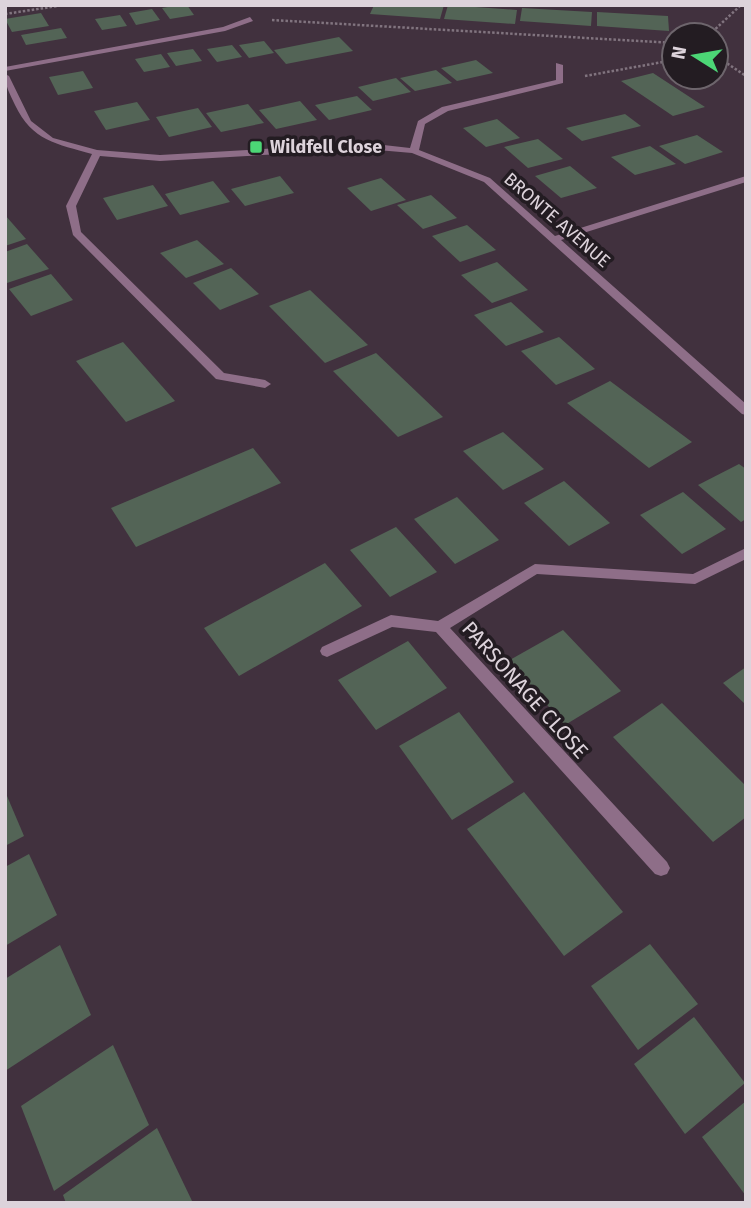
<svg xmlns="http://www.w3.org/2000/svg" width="751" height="1208" viewBox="0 0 751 1208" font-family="'Fira Sans',sans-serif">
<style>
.building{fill:#536456}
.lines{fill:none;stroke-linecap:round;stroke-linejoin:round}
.path{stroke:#81747f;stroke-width:2.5;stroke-dasharray:2.5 2;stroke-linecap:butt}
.service{fill:#8e6e88;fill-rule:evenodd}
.minor{fill:#8e6e88;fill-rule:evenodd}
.poi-dot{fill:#4cd676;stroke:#231c22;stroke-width:2.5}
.labels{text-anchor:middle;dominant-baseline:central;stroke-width:7;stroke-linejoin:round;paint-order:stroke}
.far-poi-label{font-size:18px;font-weight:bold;fill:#ddd3db;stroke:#231c22;text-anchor:start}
.far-street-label{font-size:18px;fill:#ddd3db;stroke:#231c22}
.street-label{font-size:21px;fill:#ddd3db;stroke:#231c22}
</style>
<rect width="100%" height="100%" fill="#41313e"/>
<g class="building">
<polygon points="179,5 187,5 194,15 170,19 162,8"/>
<polygon points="374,5 444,5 440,19 370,14"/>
<polygon points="448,5 517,10 515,24 444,19"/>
<polygon points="522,8 592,12 591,26 520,21"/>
<polygon points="152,9 160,20 136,25 129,13"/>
<polygon points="597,12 668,16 669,31 597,26"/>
<polygon points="41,13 49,26 12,32 5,19"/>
<polygon points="120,15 127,26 102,30 95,19"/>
<polygon points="61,28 67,38 26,45 21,35"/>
<polygon points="339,37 353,51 286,64 274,50"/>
<polygon points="264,41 274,53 249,58 239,45"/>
<polygon points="232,45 242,57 217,62 207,49"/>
<polygon points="193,49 202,61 176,66 167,53"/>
<polygon points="161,54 170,67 144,72 135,59"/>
<polygon points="476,60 493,73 457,81 441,68"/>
<polygon points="436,70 452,83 415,91 400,78"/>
<polygon points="83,71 93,88 58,95 49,77"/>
<polygon points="653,73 705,107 673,116 621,81"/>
<polygon points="396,78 411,92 373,101 358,87"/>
<polygon points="357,96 372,110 329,120 315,105"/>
<polygon points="300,101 317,120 276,129 259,110"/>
<polygon points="137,102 150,120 106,130 94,111"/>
<polygon points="248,104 264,123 221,132 206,113"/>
<polygon points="198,108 212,127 169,137 156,117"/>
<polygon points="625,114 641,126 582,141 566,128"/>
<polygon points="497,119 520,138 486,147 463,128"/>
<polygon points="697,135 723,152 685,164 659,146"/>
<polygon points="538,139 563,159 528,168 504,147"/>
<polygon points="650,146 676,164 635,175 611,157"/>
<polygon points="570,166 597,188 561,198 535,176"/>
<polygon points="280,176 294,193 245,206 231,189"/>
<polygon points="381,178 406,200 371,211 347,188"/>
<polygon points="213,181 230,202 180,215 165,194"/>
<polygon points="153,185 168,206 117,220 103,198"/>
<polygon points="431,195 457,218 423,229 397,205"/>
<polygon points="5,215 26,239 5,246"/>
<polygon points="467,225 496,250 460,262 432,236"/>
<polygon points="197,240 224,264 186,278 160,253"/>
<polygon points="27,244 49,269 7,283 5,252"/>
<polygon points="497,262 528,290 492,303 461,275"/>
<polygon points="231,268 259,294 220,310 193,283"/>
<polygon points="51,274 73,300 31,316 9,289"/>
<polygon points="310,290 368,345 325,363 269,306"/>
<polygon points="511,302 544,332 506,346 474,315"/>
<polygon points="559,337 595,369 556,385 521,351"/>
<polygon points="123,342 175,401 126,422 76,361"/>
<polygon points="376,353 443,417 398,437 333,371"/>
<polygon points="610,381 692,442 649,468 567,403"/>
<polygon points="503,432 544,469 503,490 463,451"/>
<polygon points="253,448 281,483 136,547 111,508"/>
<polygon points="739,464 746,469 746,519 741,522 698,485"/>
<polygon points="564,481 610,523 569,546 524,503"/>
<polygon points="683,492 726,529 682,554 640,515"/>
<polygon points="457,497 499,540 455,564 414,519"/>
<polygon points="396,527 437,572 390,597 350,550"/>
<polygon points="325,563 362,606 239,676 204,628"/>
<polygon points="563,630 621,691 565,725 508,661"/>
<polygon points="408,641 447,688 376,730 338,680"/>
<polygon points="746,667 746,705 723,683"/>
<polygon points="662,703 746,786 746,817 713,842 613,737"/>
<polygon points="459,712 514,782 452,820 399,746"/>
<polygon points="524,792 623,912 564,956 467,829"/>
<polygon points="7,796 24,836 5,846 5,797"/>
<polygon points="29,854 57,915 5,946 5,867"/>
<polygon points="650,944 698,1004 638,1050 591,986"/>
<polygon points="60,945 91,1015 5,1071 5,979"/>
<polygon points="694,1017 745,1083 685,1134 634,1064"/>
<polygon points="113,1045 149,1125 54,1191 21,1106"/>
<polygon points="746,1101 746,1196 702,1137"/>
<polygon points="157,1128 193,1203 66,1203 63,1195"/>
</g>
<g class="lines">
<g class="path">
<polyline points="5,14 64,5"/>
<polyline points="272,20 674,43"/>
<polyline points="709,35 741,5"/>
<polyline points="716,56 746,76"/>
<polyline points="585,76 674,60"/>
</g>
<polygon class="service" points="746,548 746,559 695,584 537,574 450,628 667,862 670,868 667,874 661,876 655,874 436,632 392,627 327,657 322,655 320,651 322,647 391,615 438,621 535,564 693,574"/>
<g class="minor">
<polygon points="250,17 253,21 225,31 5,71 5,67 223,27"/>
<path d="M556,63L563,65V83L448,111L425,124L419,150L490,178L555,236L746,176V182L561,240L746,404V415L742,414L484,182L412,153L366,149L160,161L100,156L76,206L81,232L224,373L265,380L271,384L265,388L216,379L73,235L66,206L92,154C57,144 32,141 15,105C10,94 5,86 5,74L9,76L31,121L53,138L97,150L160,155L366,143L410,148L418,121L442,107L556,80Z"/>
</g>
</g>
<rect class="poi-dot" x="249" y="140" width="14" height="14" rx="3.5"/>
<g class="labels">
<g class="far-poi-label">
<text x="270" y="147">Wildfell Close</text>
</g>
<g class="far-street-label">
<text transform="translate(557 220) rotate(41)">BRONTE AVENUE</text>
</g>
<g class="street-label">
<text transform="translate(525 690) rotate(48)">PARSONAGE CLOSE</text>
</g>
</g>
<rect width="751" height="1208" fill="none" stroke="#ddd3db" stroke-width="14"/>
<g transform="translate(695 56) rotate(281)"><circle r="33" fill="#231c22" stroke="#6d656c" stroke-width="2"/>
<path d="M0-5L12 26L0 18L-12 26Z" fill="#4cd676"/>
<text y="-10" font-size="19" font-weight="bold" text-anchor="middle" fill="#ddd3db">N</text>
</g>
</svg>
